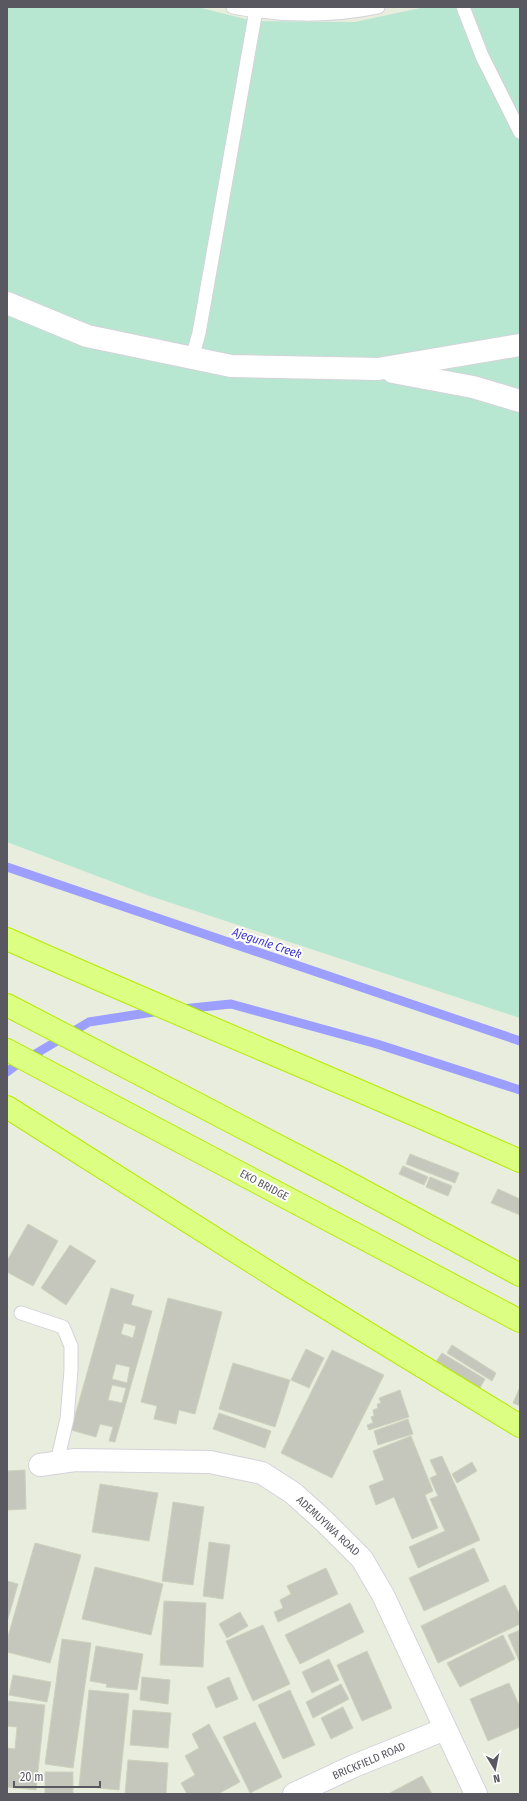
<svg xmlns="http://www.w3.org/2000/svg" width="527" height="1801" viewBox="0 0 527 1801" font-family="'Fira Sans Condensed',sans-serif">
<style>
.green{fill:#b8e7d1}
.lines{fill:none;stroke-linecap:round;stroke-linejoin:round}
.stream{stroke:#9c9fff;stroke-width:9}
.building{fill:#c5c7bc;stroke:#cdd2bd;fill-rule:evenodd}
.lane-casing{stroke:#d4d2da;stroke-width:15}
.street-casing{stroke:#d4d2da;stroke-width:24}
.highway-casing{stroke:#b6eb00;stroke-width:24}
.lane{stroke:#fff;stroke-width:13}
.street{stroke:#fff;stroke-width:22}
.highway{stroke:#dcff83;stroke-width:22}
.labels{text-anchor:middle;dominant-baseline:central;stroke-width:4;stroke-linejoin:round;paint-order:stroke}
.street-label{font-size:11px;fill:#595861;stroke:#fff}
.water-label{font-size:12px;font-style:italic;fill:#3d36cb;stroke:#fff}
</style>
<rect width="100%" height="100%" fill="#e8edde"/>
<polygon class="green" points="7,7 197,7 253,21 355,22 425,7 520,7 520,1018 147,895 7,842"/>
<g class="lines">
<g class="stream">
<polyline points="7,867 520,1041"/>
<polyline points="182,1009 231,1004 377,1044 520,1090"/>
<polyline points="7,1072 15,1066 89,1022 160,1011"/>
</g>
</g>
<g class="building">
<polygon points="410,1154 459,1173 455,1183 406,1164"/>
<polygon points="403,1166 428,1177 424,1185 399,1174"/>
<polygon points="430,1177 452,1186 448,1196 426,1187"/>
<polygon points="498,1189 520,1199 520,1215 491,1203"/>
<polygon points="28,1224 58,1241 33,1286 7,1272 7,1261"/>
<polygon points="70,1245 96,1261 66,1305 41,1288"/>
<path d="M111,1288L134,1295L131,1305L152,1311L115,1442L109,1441L113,1427L100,1424L96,1437L71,1430ZM124,1323L136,1326L133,1338L121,1334ZM116,1364L130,1367L127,1383L112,1379ZM112,1385L126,1388L122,1403L108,1400Z"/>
<polygon points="168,1298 222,1312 195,1414 179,1410 176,1424 154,1419 157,1406 141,1402"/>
<polygon points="452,1345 496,1373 492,1381 447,1353"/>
<polygon points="306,1349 324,1358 309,1388 291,1380"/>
<polygon points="332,1350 384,1375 332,1478 281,1453"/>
<polygon points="442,1353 485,1379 477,1393 433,1366"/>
<polygon points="233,1363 290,1380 275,1427 219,1409"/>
<polygon points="520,1387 520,1406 513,1403"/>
<polygon points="400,1390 409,1417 369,1430 367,1425 373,1423 371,1417 374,1416 373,1410 378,1408 377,1404 381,1403 379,1398"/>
<polygon points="219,1413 271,1431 265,1448 213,1429"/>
<polygon points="408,1419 413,1434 378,1445 374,1431"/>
<polygon points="411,1436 433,1491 425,1495 438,1528 412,1539 394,1497 376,1505 369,1486 384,1480 373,1451"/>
<polygon points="442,1456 480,1540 418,1568 409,1547 445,1531 430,1499 438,1496 430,1478 437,1475 430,1460"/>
<polygon points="472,1462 477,1471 457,1483 452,1474"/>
<polygon points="25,1470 26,1509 7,1510 7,1471"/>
<polygon points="100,1484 158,1493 149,1541 92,1532"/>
<polygon points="173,1502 204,1507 193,1585 162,1581"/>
<polygon points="209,1542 230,1545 223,1599 203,1596"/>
<polygon points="35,1543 81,1555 50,1663 7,1652 7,1640"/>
<polygon points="474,1548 489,1581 424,1611 409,1578"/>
<polygon points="95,1567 163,1584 151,1635 82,1619"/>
<polygon points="326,1568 338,1594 278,1622 274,1612 283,1608 280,1600 291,1594 287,1586"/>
<polygon points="7,1581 18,1584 7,1622"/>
<polygon points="505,1585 520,1615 520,1624 438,1663 421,1626"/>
<polygon points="164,1601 206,1603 203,1667 160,1665"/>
<polygon points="350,1603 364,1632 300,1664 285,1635"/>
<polygon points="240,1612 248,1626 227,1638 219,1624"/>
<polygon points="263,1625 290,1684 253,1701 226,1641"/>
<polygon points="520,1630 520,1663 508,1635"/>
<polygon points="503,1635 515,1659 460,1687 447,1663"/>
<polygon points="62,1639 91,1643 73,1768 45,1764"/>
<polygon points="96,1646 143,1654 137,1690 106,1687 107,1684 90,1681"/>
<polygon points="367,1651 392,1708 362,1721 337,1665"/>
<polygon points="329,1659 339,1680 312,1693 302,1672"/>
<polygon points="13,1675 51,1682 47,1702 9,1695"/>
<polygon points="142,1677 170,1680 168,1704 140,1700"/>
<polygon points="229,1677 238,1699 216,1708 207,1687"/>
<polygon points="509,1683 520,1707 520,1727 488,1741 470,1699"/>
<polygon points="341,1684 349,1699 313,1718 306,1702"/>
<polygon points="89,1690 129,1694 119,1790 79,1786"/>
<polygon points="290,1690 315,1745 283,1759 258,1705"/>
<polygon points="7,1701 45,1705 36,1790 7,1787 7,1748 15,1749 17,1727 7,1726"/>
<polygon points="343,1707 353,1728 331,1739 321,1718"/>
<polygon points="133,1710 171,1713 168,1748 130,1745"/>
<polygon points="255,1722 282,1777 250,1793 223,1737"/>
<polygon points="209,1724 240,1782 218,1794 187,1794 181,1783 195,1775 185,1756 199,1748 192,1734"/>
<polygon points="128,1760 168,1763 166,1794 125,1794"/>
<rect x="45" y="1772" width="28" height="22"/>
<polygon points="422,1776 432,1794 388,1794"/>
</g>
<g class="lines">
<defs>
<g id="lane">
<path d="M233,7C279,16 331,17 378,7"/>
<polyline points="463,7 482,56 520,132"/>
<polyline points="192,358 199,333 256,10"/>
<polyline points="21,1313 63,1327 71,1346 71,1370 67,1419 57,1462"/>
</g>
<g id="street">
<polyline points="7,303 87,336 231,366 378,369 520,345"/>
<polyline points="393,372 473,387 520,401"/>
<polyline points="40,1465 75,1460 210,1462 262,1473 293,1493 324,1521 362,1559 383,1595 476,1794"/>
<polyline points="294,1794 354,1766 445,1729"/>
</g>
<g id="highway">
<path d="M7,939C177,1015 350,1085 520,1161"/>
<polyline points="7,1005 332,1174 520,1275"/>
<polyline points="7,1050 520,1321"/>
<polyline points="7,1107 287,1284 520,1426"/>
</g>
</defs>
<use href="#lane" class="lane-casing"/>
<use href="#street" class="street-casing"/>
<use href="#highway" class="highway-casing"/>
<use href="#lane" class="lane"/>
<use href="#street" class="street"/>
<use href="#highway" class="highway"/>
</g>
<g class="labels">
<g class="street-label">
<text transform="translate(264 1185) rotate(28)">EKO BRIDGE</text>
<text transform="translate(328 1526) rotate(43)">ADEMUYIWA ROAD</text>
<text transform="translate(369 1761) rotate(-23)">BRICKFIELD ROAD</text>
</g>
<g class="water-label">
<text transform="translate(267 943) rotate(19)">Ajegunle Creek</text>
</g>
</g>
<rect width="527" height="1801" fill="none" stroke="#595861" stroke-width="16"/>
<g transform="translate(495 1769) rotate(170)" stroke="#ffffff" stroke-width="3" paint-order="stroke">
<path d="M0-3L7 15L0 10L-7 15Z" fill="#595861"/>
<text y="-6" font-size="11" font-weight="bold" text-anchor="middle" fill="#595861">N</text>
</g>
<path d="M14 1781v6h86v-6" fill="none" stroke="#595861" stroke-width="2"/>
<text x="20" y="1781" font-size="12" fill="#595861" stroke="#ffffff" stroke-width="3" paint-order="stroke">20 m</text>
</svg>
